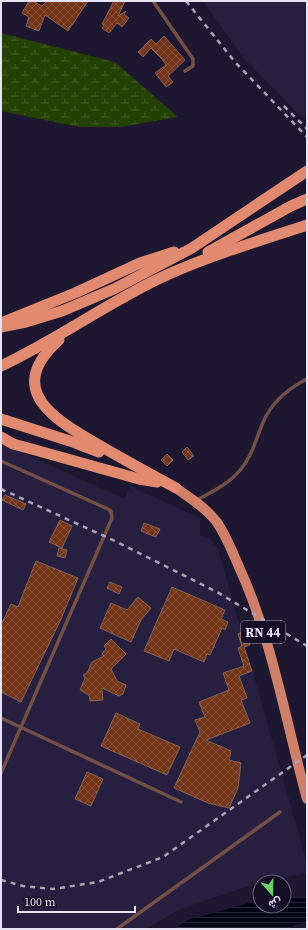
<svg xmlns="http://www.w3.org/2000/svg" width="308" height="930" viewBox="0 0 308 930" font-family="'Source Serif 4',Vazirmatn,serif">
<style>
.built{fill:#261f3f}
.wetland{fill:url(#wetland-marsh)}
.water{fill:url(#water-rules)}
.building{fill:url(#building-cross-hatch);stroke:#836154}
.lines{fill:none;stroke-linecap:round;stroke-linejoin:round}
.service{stroke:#754f43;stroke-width:3.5}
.primary{stroke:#d08068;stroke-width:10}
.trunk{stroke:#e28a70;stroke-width:11}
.rail{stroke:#a7a4b8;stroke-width:2.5;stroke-dasharray:5 5;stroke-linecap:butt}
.labels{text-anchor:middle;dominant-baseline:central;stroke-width:3;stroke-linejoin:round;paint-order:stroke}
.shield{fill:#140e27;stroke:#a6a3b7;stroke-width:1}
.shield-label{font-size:13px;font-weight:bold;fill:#e5e3f5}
</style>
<defs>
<pattern id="wetland-marsh" width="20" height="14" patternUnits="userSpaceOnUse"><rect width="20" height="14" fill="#234100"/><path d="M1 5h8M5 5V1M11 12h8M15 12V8" fill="none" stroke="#435c26"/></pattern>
<pattern id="water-rules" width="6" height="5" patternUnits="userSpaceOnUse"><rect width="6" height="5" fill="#000413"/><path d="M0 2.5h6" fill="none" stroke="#252836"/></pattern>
<pattern id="building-cross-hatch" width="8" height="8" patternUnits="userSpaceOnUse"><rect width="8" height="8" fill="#743417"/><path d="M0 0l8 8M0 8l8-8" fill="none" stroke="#885139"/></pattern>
</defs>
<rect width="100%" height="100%" fill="#1d1731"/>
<g class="built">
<polygon points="203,1 307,1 307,116 299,115 242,56"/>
<polygon points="1,443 125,499 130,486 200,518 200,535 210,539 218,549 307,863 307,873 260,882 178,910 147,929 1,929"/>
</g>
<polygon class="wetland" points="1,33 115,62 178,117 121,127 79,127 1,111"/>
<polygon class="water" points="284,897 307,897 307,923 297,924 288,929 173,929 188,920 260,900 260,906 284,906"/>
<g class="building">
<polygon points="29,1 33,1 42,6 47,1 88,1 68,31 45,15 39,31 26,26 29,17 22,13"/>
<polygon points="114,1 125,1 118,16 126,11 124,14 129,18 122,27 117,23 109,33 102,28 104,25 102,24"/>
<polygon points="164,36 185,60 168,76 173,82 166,87 155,73 166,65 162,59 151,48 143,57 138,52 151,39 156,44"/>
<polygon points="187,447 194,456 188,460 182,452"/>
<polygon points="167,454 173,460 167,466 161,460"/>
<polygon points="5,495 26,504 23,510 2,500"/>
<polygon points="60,520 72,526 62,548 49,542"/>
<polygon points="144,523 160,529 156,537 141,531"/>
<polygon points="59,548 67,550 65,558 57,556"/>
<polygon points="36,561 78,578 61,619 21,702 1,692 1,625 11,604 18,607"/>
<polygon points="110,582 122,587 119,594 107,588"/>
<polygon points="172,587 225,610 221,619 228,622 225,630 222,628 210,655 207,654 204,662 174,649 169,661 144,651"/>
<polygon points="138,597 151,608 141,620 131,642 100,628 111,603 127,610"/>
<polygon points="245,631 250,645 244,647 252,671 239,676 247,698 241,700 250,723 206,740 231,751 229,760 241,763 238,788 229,808 208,803 174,788 200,732 195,720 205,717 199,702 229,690 223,673 244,666 238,648 242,646 238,634"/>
<polygon points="111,639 126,654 111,669 117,681 126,685 123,694 119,696 102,688 103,700 90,701 89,695 80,690 85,678 83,675 87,673 92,662 104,656 102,654 106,649 104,646"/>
<polygon points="116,713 140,724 138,729 180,747 167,775 101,746"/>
<polygon points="87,772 103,779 91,806 75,799"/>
</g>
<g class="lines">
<g class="service">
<polyline points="153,1 193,59 193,66 185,71"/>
<polyline points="1,461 108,509 111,511 112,518 1,773"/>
<path d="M195,501C212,492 229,484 241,469C254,453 257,434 266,416C275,400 291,387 307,379"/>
<polyline points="1,718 181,802"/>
<polyline points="117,929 280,812"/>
</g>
<path class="primary" d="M176,488C190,498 205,507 216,521C226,535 232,551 239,567C272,639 286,722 307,799"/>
<g class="trunk">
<polyline points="208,252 291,206 307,199"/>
<polyline points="1,323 75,293 140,263 174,252"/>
<polyline points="1,327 26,322 62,311 114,289 192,248 307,171"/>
<path d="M59,340C1,392 59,422 104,448C128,462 152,475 176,488"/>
<path d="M1,366C54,341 103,306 156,280C204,257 256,242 307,225"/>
<polyline points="1,419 73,442 99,452"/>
<polyline points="1,437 13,444 28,448 139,479 157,482"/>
</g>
<g class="rail">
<polyline points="186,1 235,62 307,137"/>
<polyline points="284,106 307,129"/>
<polyline points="1,489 115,541 217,592 307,646"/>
<polyline points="1,880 23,886 53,889 98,882 163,857 307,755"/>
</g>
</g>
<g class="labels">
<rect class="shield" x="241" y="621" width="44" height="22" rx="3"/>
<g class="shield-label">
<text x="263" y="632">RN 44</text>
</g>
</g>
<rect width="308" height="930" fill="none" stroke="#e5e3f5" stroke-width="4"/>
<g transform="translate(272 894) rotate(160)"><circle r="19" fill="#140e27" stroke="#686379"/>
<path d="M0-3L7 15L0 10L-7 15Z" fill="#6cd362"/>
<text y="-6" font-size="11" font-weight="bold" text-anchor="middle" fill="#e5e3f5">ش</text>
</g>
<path d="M18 906v6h117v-6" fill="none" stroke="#e5e3f5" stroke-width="2"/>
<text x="24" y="906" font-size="12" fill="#e5e3f5" stroke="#140e27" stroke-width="3" paint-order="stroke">100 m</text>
</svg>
